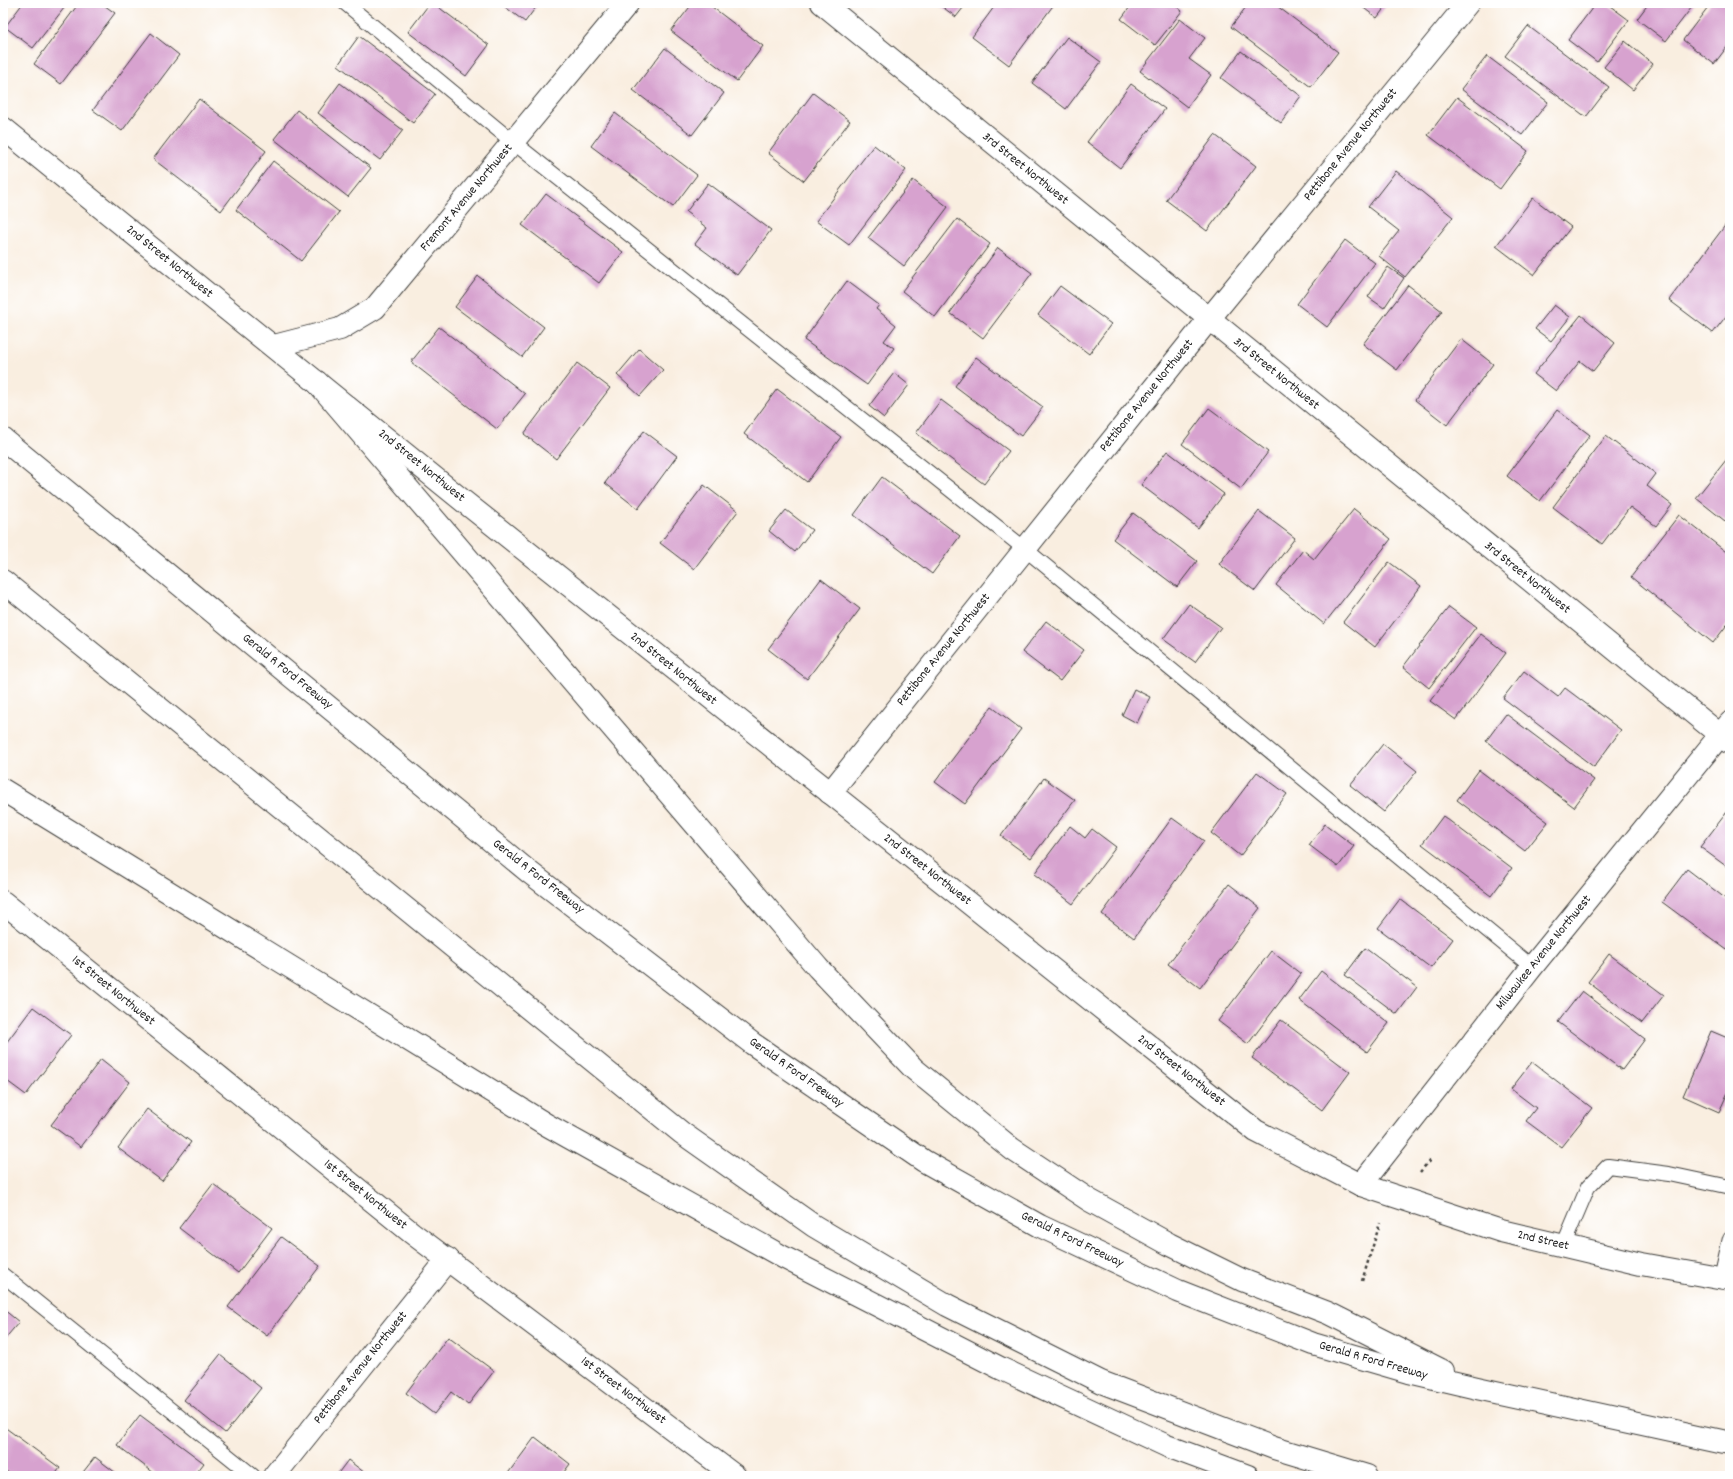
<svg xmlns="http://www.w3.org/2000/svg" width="1733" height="1479" viewBox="0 0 1733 1479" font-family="Dekko,sans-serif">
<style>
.building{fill:#d7a2cf}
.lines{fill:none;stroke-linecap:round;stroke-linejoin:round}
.service-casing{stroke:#3d3c39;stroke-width:16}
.minor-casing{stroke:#3d3c39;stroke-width:24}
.tertiary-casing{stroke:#3d3c39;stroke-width:24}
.motorway-casing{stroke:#3d3c39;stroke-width:24}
.path{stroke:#3d3c39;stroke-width:2.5;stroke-dasharray:3 3;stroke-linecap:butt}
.service{stroke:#fff;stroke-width:14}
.minor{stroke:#fff;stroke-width:22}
.tertiary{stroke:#fff;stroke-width:22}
.motorway{stroke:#fff;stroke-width:22}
.labels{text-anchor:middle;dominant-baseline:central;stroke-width:3;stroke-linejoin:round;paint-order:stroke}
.street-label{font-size:13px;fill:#1c1c1c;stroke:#fff}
</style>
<rect width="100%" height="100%" fill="#fff"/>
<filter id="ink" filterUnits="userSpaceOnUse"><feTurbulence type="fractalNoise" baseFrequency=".025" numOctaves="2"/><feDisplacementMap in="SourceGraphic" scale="8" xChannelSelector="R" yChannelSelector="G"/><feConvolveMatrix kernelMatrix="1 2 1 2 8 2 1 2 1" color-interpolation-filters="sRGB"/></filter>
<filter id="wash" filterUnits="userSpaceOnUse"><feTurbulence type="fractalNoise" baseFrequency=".012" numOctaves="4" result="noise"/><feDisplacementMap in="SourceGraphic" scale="16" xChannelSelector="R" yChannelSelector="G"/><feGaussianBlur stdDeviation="0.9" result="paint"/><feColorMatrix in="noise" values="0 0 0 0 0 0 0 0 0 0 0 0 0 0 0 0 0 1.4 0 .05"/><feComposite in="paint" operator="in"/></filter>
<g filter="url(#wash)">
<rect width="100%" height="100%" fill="#f9eee0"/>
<g id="blocks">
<g class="building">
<polygon points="23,3 68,3 33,48 5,27"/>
<polygon points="79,3 101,3 115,13 61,84 34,64"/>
<polygon points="430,3 433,3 489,45 466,76 408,32"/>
<polygon points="500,3 539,3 525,22"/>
<polygon points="693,3 707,3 763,46 737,81 671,31"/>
<polygon points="937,3 967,3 956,17"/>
<polygon points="997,3 1055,3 1009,65 972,37"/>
<polygon points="1133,3 1172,3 1182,11 1155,45 1121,19"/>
<polygon points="1249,3 1273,3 1338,52 1311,87 1231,27"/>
<polygon points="1357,3 1388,3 1377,18"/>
<polygon points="1596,3 1606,3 1629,20 1597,62 1568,40"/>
<polygon points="1649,3 1695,3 1666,41 1637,19"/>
<polygon points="1711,3 1730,3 1730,43 1714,64 1683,40"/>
<polygon points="1180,19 1205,38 1189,59 1211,75 1187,107 1140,71"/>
<polygon points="1528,26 1609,87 1586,117 1505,56"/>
<polygon points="151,33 179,55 122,131 93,110"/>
<polygon points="359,36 435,94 413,123 338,65"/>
<polygon points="1067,37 1101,62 1066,109 1032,83"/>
<polygon points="1625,41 1653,64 1633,90 1604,67"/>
<polygon points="665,48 724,93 692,135 633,90"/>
<polygon points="1241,51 1301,96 1281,123 1221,78"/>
<polygon points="1487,56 1548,102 1522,135 1461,89"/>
<polygon points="340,83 403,130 380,160 318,113"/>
<polygon points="1131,84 1165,109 1120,168 1087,142"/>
<polygon points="813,93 850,121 804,181 768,153"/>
<polygon points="1457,97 1528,151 1500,189 1428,135"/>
<polygon points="199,99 266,151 221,211 153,159"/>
<polygon points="297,110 371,168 348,197 274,139"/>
<polygon points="615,113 697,175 673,207 591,146"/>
<polygon points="1215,135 1256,166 1207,231 1166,200"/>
<polygon points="874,145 906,170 849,245 816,221"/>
<polygon points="273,161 339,212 301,261 236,210"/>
<polygon points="1396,171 1453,217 1405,277 1379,256 1399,231 1368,207"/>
<polygon points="913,180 948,207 904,266 868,238"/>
<polygon points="708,183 771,230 737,275 695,244 707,228 686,212"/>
<polygon points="546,194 623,252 599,283 522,225"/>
<polygon points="1533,198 1571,227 1534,275 1496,246"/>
<polygon points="957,219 990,244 935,317 902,291"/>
<polygon points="1727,223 1730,226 1730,311 1713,333 1669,300"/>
<polygon points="1345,240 1375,263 1327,327 1297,304"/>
<polygon points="998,248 1032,273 983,338 950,313"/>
<polygon points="1388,267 1404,278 1384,308 1368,297"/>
<polygon points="478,276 544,327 522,357 455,307"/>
<polygon points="847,281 879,305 876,309 896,325 884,341 894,348 867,385 804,340"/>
<polygon points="1408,285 1442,311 1397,370 1363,344"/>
<polygon points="1060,286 1111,324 1089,354 1038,315"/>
<polygon points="1554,305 1570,317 1551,341 1535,329"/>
<polygon points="1581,315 1615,343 1593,371 1580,361 1556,391 1534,374"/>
<polygon points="439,327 525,394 497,429 411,362"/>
<polygon points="1461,339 1493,364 1447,425 1415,400"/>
<polygon points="639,349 663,370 640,396 617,375"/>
<polygon points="976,357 1043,407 1021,436 955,386"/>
<polygon points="577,363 610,388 556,459 524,434"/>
<polygon points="894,373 909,385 884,418 869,406"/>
<polygon points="777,389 841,437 807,482 744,434"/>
<polygon points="941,400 1009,451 984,484 916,433"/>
<polygon points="1209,408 1268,452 1241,489 1182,444"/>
<polygon points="1557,410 1590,435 1540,501 1507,476"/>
<polygon points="644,431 677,456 638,509 605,483"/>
<polygon points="1606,436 1656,474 1647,486 1672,505 1656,526 1630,507 1602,544 1553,507"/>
<polygon points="1167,451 1224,494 1198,528 1141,485"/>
<polygon points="1730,455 1730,525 1696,498"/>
<polygon points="882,477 960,536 932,574 854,515"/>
<polygon points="704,485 738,511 694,569 660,543"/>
<polygon points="1354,509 1391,539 1324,624 1276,585 1303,550 1314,559"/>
<polygon points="786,510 812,530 795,552 769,531"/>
<polygon points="1259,511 1295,538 1255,591 1219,564"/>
<polygon points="1133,513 1197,561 1177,587 1113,539"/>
<polygon points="1679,515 1730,555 1730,621 1713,643 1631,577"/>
<polygon points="1389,562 1421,586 1375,647 1343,622"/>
<polygon points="821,579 860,609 807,679 768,649"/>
<polygon points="1189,604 1221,627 1195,662 1163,639"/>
<polygon points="1449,607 1476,627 1429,688 1403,667"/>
<polygon points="1046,621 1084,650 1060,681 1022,652"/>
<polygon points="1481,634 1506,653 1456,720 1430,701"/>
<polygon points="1524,671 1558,697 1565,688 1621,730 1594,767 1503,698"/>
<polygon points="1134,689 1150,697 1137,723 1122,715"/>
<polygon points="992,707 1021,729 965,804 935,782"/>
<polygon points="1506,714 1594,780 1574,807 1486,741"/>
<polygon points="1383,744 1417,771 1384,812 1350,785"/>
<polygon points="1479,770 1548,822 1525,851 1457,800"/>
<polygon points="1257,772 1287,794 1240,856 1211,833"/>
<polygon points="1044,778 1075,800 1031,858 1001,836"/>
<polygon points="1727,812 1730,814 1730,869 1700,847"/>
<polygon points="1443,816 1512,868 1491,896 1422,844"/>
<polygon points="1172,818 1204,841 1134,938 1102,914"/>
<polygon points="1325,824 1354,846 1338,867 1309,845"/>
<polygon points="1070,826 1085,838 1092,829 1116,847 1073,904 1034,874"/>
<polygon points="1687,869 1730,902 1730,946 1727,950 1662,902"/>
<polygon points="1229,884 1260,908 1200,988 1168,964"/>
<polygon points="1400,899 1453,939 1431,968 1378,928"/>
<polygon points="1365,948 1417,987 1397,1014 1345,975"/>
<polygon points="1271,951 1301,974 1248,1044 1218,1021"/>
<polygon points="1609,954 1664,995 1642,1023 1588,982"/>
<polygon points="1321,971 1389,1023 1367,1052 1299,1000"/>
<polygon points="1582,991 1645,1039 1622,1070 1558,1022"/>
<polygon points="33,1007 71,1035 26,1095 3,1078 3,1047"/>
<polygon points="1281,1020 1350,1072 1322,1110 1252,1058"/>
<polygon points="1711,1031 1730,1039 1730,1088 1719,1112 1683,1096"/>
<polygon points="101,1059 130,1082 81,1147 51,1125"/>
<polygon points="1532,1062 1592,1108 1561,1147 1526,1121 1536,1108 1511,1089"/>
<polygon points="147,1109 191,1142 162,1181 118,1148"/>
<polygon points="213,1184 272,1228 238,1273 179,1228"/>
<polygon points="281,1237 320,1266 267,1336 228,1307"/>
<polygon points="3,1309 19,1322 3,1341"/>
<polygon points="448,1337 494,1371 468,1405 451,1392 434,1414 406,1393"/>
<polygon points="220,1355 261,1388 225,1433 184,1400"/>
<polygon points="140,1415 204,1463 194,1476 158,1476 117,1445"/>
<polygon points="3,1426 60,1468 54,1476 13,1476 3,1469"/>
<polygon points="535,1437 570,1464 561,1476 506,1476"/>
<polygon points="95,1457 120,1476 80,1476"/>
<polygon points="348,1460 369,1476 336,1476"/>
</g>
</g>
</g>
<g filter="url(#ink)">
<use href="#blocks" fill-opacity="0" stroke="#3d3c39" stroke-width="1"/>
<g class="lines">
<defs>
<g id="service">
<polyline points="345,3 513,142 1025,549 1532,967"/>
<polyline points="1563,1246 1588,1187 1608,1166 1669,1174 1730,1187"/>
<polyline points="3,1275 253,1476"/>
<polyline points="1721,1278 1730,1238"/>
</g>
<g id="minor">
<polyline points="822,3 1730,743"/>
<polyline points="274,346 340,329 375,308 628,3"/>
<polyline points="830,793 1209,319 1468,3"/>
<polyline points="1361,1185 1532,967 1730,723"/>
<polyline points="274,1476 448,1259"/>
</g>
<g id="tertiary">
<polyline points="3,128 462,500 1256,1131 1361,1185 1501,1231 1641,1264 1730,1280"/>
<polyline points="3,902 412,1233 735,1476"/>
</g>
<g id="motorway">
<polyline points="317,382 818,968 914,1069 1012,1149 1089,1200 1169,1244 1242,1280 1328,1313 1443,1371"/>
<polyline points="3,439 529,872 753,1044 924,1161 1040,1226 1178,1291 1313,1344 1409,1372 1477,1388 1730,1443"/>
<polyline points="3,581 682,1133 814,1226 947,1305 1101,1382 1274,1448 1367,1476"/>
<polyline points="3,790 547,1125 783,1257 1000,1368 1167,1446 1248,1476"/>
</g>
</defs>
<use href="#service" class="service-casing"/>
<use href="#minor" class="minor-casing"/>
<use href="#tertiary" class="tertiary-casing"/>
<use href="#motorway" class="motorway-casing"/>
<g class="path">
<polyline points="1420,1172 1430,1160"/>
<polyline points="1362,1281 1380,1223"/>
</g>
<use href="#service" class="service"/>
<use href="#minor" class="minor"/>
<use href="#tertiary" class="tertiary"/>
<use href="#motorway" class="motorway"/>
</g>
</g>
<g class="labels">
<g class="street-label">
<text transform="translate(1351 145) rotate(-51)">Pettibone Avenue Northwest</text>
<text transform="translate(1025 169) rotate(39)">3rd Street Northwest</text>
<text transform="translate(467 198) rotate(-50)">Fremont Avenue Northwest</text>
<text transform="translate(169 262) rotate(39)">2nd Street Northwest</text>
<text transform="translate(1276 374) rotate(39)">3rd Street Northwest</text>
<text transform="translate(1147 396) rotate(-51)">Pettibone Avenue Northwest</text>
<text transform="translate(421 466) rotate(39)">2nd Street Northwest</text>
<text transform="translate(1527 578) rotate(39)">3rd Street Northwest</text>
<text transform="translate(944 650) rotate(-51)">Pettibone Avenue Northwest</text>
<text transform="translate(673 669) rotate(39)">2nd Street Northwest</text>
<text transform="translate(287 672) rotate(39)">Gerald R Ford Freeway</text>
<text transform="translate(927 870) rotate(38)">2nd Street Northwest</text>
<text transform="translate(538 877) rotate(38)">Gerald R Ford Freeway</text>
<text transform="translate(1544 953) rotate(-51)">Milwaukee Avenue Northwest</text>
<text transform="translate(113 991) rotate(39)">1st Street Northwest</text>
<text transform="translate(1181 1071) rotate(38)">2nd Street Northwest</text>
<text transform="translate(796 1073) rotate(35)">Gerald R Ford Freeway</text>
<text transform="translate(365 1195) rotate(39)">1st Street Northwest</text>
<text transform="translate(1072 1240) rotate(26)">Gerald R Ford Freeway</text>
<text transform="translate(1543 1241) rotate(13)">2nd Street</text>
<text transform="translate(1373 1361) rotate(16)">Gerald R Ford Freeway</text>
<text transform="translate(361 1368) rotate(-51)">Pettibone Avenue Northwest</text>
<text transform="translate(623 1391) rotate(37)">1st Street Northwest</text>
</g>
</g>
<rect width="1733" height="1479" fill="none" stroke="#fff" stroke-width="16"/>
</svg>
